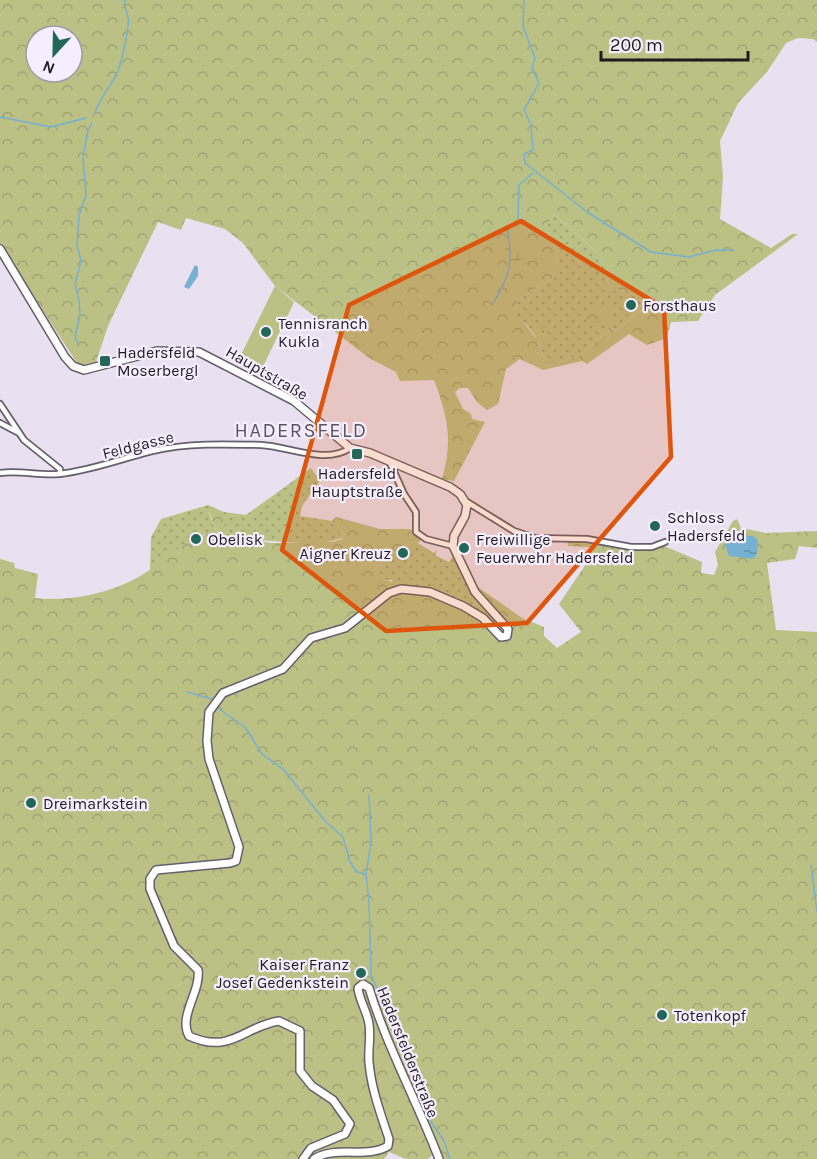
<svg xmlns="http://www.w3.org/2000/svg" width="817" height="1159" viewBox="0 0 817 1159" font-family="Karla,sans-serif">
<style>
.grass{fill:url(#grass-dots)}
.forest{fill:url(#forest-crowns);fill-rule:evenodd}
.wetland{fill:url(#wetland-marsh)}
.garden{fill:#bbc085}
.water{fill:url(#water-ripples)}
.lines{fill:none;stroke-linecap:round;stroke-linejoin:round}
.stream{stroke:#76b0d2;stroke-width:1.5}
.street-casing{stroke:#665f6c;stroke-width:8}
.secondary-casing{stroke:#665f6c;stroke-width:10}
.street{stroke:#fff;stroke-width:4.5}
.secondary{stroke:#fff;stroke-width:7}
.marked{fill:#de560d;fill-opacity:0.2;stroke:#de560d;stroke-width:4.5;stroke-linejoin:round}
.poi-dot{fill:#226758;stroke:#f6eefe;stroke-width:2}
.labels{text-anchor:middle;dominant-baseline:central;stroke-width:4.5;stroke-linejoin:round;paint-order:stroke}
.poi-label{font-size:16px;fill:#1f1c21;stroke:#f6eefe;text-anchor:start}
.street-label{font-size:16px;fill:#1f1c21;stroke:#f6eefe}
.quarter-label{font-size:20px;letter-spacing:1.5px;fill:#59525f;stroke:#f6eefe}
</style>
<defs>
<pattern id="grass-dots" width="8" height="8" patternUnits="userSpaceOnUse" patternTransform="scale(1.5)"><rect width="8" height="8" fill="#bbc085"/><path d="M2 2h.1M6 6h.1" fill="none" stroke="#a0a473" stroke-width="1.8" stroke-linecap="round"/></pattern>
<pattern id="forest-crowns" width="20" height="18" patternUnits="userSpaceOnUse" patternTransform="scale(1.5)"><rect width="20" height="18" fill="#bbc085"/><path d="M2 6a3 3 0 1 1 6 0M12 15a3 3 0 1 1 6 0" fill="none" stroke="#a0a473"/></pattern>
<pattern id="wetland-marsh" width="20" height="14" patternUnits="userSpaceOnUse" patternTransform="scale(1.5)"><rect width="20" height="14" fill="#bbc085"/><path d="M1 5h8M5 5V1M11 12h8M15 12V8" fill="none" stroke="#a0a473"/></pattern>
<pattern id="water-ripples" width="26" height="14" patternUnits="userSpaceOnUse" patternTransform="scale(1.5)"><rect width="26" height="14" fill="#76b0d2"/><path d="M2 4q2-2 4 0t4 0M15 11q2-2 4 0t4 0" fill="none" stroke="#608eaa"/></pattern>
</defs>
<rect width="100%" height="100%" fill="#e9e1f0"/>
<g class="grass">
<polygon points="554,214 601,256 610,290 628,291 645,304 660,298 661,307 638,312 616,331 611,327 611,317 615,310 603,319 609,330 579,356 545,366 537,338 526,324 513,320 518,299 553,278 558,254 546,227"/>
<polygon points="311,468 320,481 302,506 300,516 332,521 336,530 345,533 342,538 320,544 236,539 223,535 208,511 218,535 214,537 207,533 201,537 199,544 150,570 151,537 161,519 208,505 224,512 246,515"/>
<polygon points="416,542 434,553 438,549 435,555 449,562 453,556 465,582 504,632 500,633 395,587 392,580 385,580 376,568 402,546"/>
</g>
<g class="forest">
<path d="M0,0H817V42L813,39L798,38L786,43L767,72L738,103L720,141L723,177L720,219L771,248L792,234H798L715,295L698,321L671,322L667,338L647,345L629,334L587,364L582,361L543,370L520,359L506,369L498,404L487,410L477,402L468,388H460L455,392L463,409L471,414L472,419L485,422L454,481L442,479C453,439 448,418 434,380L400,381L396,372L369,358L275,286L243,243L225,229L186,218L181,230L158,222L108,326L96,362L79,366L0,245ZM36,36H72V72H36ZM554,214L601,256L610,290L628,291L645,304L660,298L661,306L638,312L616,331L611,327V317L615,310L601,304L592,306L585,316L592,323L603,319L609,330L579,356L545,366L538,342L546,341L543,325L533,327L536,338L521,319L513,320L518,299L553,278L558,254L546,227Z"/>
<path d="M208,509L225,519L224,536L272,543L332,542L342,539L345,533L335,530L332,521L336,517L380,529H410L420,539V542L402,546L376,568L385,580L394,582L395,587H416L436,593L503,632L504,629L465,582L468,580L522,618L544,627V636L557,648L581,632L559,604L590,558L589,547L568,546L567,541L601,542L650,551L664,546L702,562L701,573L714,575L718,565L715,552L733,521L737,519L741,528L766,533L817,531V548L799,546L795,559L767,563L776,630L817,632V1159H440L436,1151L428,1159H406L389,1152L384,1159H0V559L14,563L15,568L38,574L35,598C74,602 119,592 151,569C166,558 176,546 194,541L199,544L201,538L207,533L214,537L218,535Z"/>
</g>
<polygon class="wetland" points="507,243 527,250 517,265 502,258"/>
<polygon class="garden" points="275,286 294,302 259,375 237,363"/>
<g class="water">
<polygon points="195,265 198,267 198,276 189,289 184,287"/>
<polygon points="732,535 753,536 758,540 757,554 753,559 729,556 725,545"/>
</g>
<g class="lines">
<g class="stream">
<polyline points="524,0 523,26 535,58 532,68 539,83 524,110 531,125 533,150 524,154 525,163 587,212 651,252 689,257 716,250 734,250"/>
<path d="M95,113C101,95 114,83 119,68C122,59 130,25 128,18C127,10 124,9 125,0"/>
<polyline points="0,117 51,127 86,118"/>
<path d="M493,304C512,270 512,267 508,229L518,223L519,185L533,173"/>
<polyline points="78,344 75,337 80,315 79,300 75,284 81,261 77,245 79,215 86,195 83,157 88,130 92,123"/>
<polyline points="187,692 212,699"/>
<polyline points="216,707 245,727 262,754 283,769 325,821 343,837 350,862 356,871 365,875"/>
<path d="M369,795L371,841L366,875L369,901L371,975L387,1011L392,1030C402,1037 403,1050 411,1060V1069L426,1098L431,1122L444,1141L450,1159"/>
<polyline points="811,865 817,912"/>
</g>
<defs>
<g id="street">
<polyline points="0,404 24,440 60,469 60,474"/>
<polyline points="0,423 19,433"/>
<polyline points="390,463 404,494 416,512 416,532 426,539 453,546"/>
<path d="M0,473C19,470 40,476 59,474C93,470 120,459 152,451C187,443 225,444 261,445C287,446 326,465 350,448"/>
<polyline points="467,502 514,531 535,538 587,539 631,547 652,547 665,542"/>
</g>
<g id="secondary">
<path d="M0,249L65,357L73,366L84,370L157,351L199,352L294,401L350,448L370,453L450,487L460,494L467,505L465,516L454,536L453,546L475,592L508,629L507,636L501,637L483,618L463,606L430,592L401,589L389,593L345,628L311,638L283,669L223,693L209,712L207,741L209,759L239,847L236,861L230,863L156,870L150,879V889L174,946L198,970C201,992 178,1016 189,1036C231,1055 244,1026 279,1021L300,1031V1071L312,1086L333,1100L350,1124L345,1134L311,1148L303,1159"/>
<path d="M314,1159C336,1145 367,1159 388,1146L389,1139C381,1115 371,1088 369,1062C368,1049 371,1036 369,1024C367,1011 359,1000 358,988L363,984L369,988C387,1047 417,1101 439,1159"/>
</g>
</defs>
<use href="#street" class="street-casing"/>
<use href="#secondary" class="secondary-casing"/>
<use href="#street" class="street"/>
<use href="#secondary" class="secondary"/>
</g>
<path class="marked" d="M521,221L664,308L671,457L527,623L386,631L282,550L349,305Z"/>
<g class="poi-dot">
<circle cx="631" cy="305" r="6"/>
<circle cx="266" cy="332" r="6"/>
<rect x="99" y="355" width="12" height="12" rx="3"/>
<rect x="351" y="448" width="12" height="12" rx="3"/>
<circle cx="655" cy="526" r="6"/>
<circle cx="196" cy="539" r="6"/>
<circle cx="464" cy="548" r="6"/>
<circle cx="403" cy="553" r="6"/>
<circle cx="31" cy="803" r="6"/>
<circle cx="361" cy="973" r="6"/>
<circle cx="662" cy="1015" r="6"/>
</g>
<g class="labels">
<g class="poi-label">
<text x="643" y="305">Forsthaus</text>
<text x="278" y="323">Tennisranch<tspan x="278" dy="18">Kukla</tspan></text>
<text x="117" y="352">Hadersfeld<tspan x="117" dy="18">Moserbergl</tspan></text>
<text x="357" y="473" text-anchor="middle">Hadersfeld<tspan x="357" dy="18">Hauptstraße</tspan></text>
<text x="667" y="517">Schloss<tspan x="667" dy="18">Hadersfeld</tspan></text>
<text x="208" y="539">Obelisk</text>
<text x="476" y="539">Freiwillige<tspan x="476" dy="18">Feuerwehr Hadersfeld</tspan></text>
<text x="391" y="553" text-anchor="end">Aigner Kreuz</text>
<text x="43" y="803">Dreimarkstein</text>
<text x="349" y="964" text-anchor="end">Kaiser Franz<tspan x="349" dy="18">Josef Gedenkstein</tspan></text>
<text x="674" y="1015">Totenkopf</text>
</g>
<g class="street-label">
<text transform="translate(267 373) rotate(30)">Hauptstraße</text>
<text transform="translate(138 445) rotate(-14)">Feldgasse</text>
<text transform="translate(408 1052) rotate(68)">Hadersfelderstraße</text>
</g>
<g class="quarter-label">
<text x="301" y="430">HADERSFELD</text>
</g>
</g>
<g transform="translate(54 54) rotate(202)"><circle r="28" fill="#f6eefe" stroke="#a09aa6" stroke-width="1.5"/>
<path d="M0-4.5L10 22L0 15L-10 22Z" fill="#226758"/>
<text y="-9" font-size="16" font-weight="bold" text-anchor="middle" fill="#1f1c21">N</text>
</g>
<path d="M601 51v9h147v-9" fill="none" stroke="#1f1c21" stroke-width="3"/>
<text x="610" y="51" font-size="18" fill="#1f1c21" stroke="#f6eefe" stroke-width="4.5" paint-order="stroke">200 m</text>
</svg>
